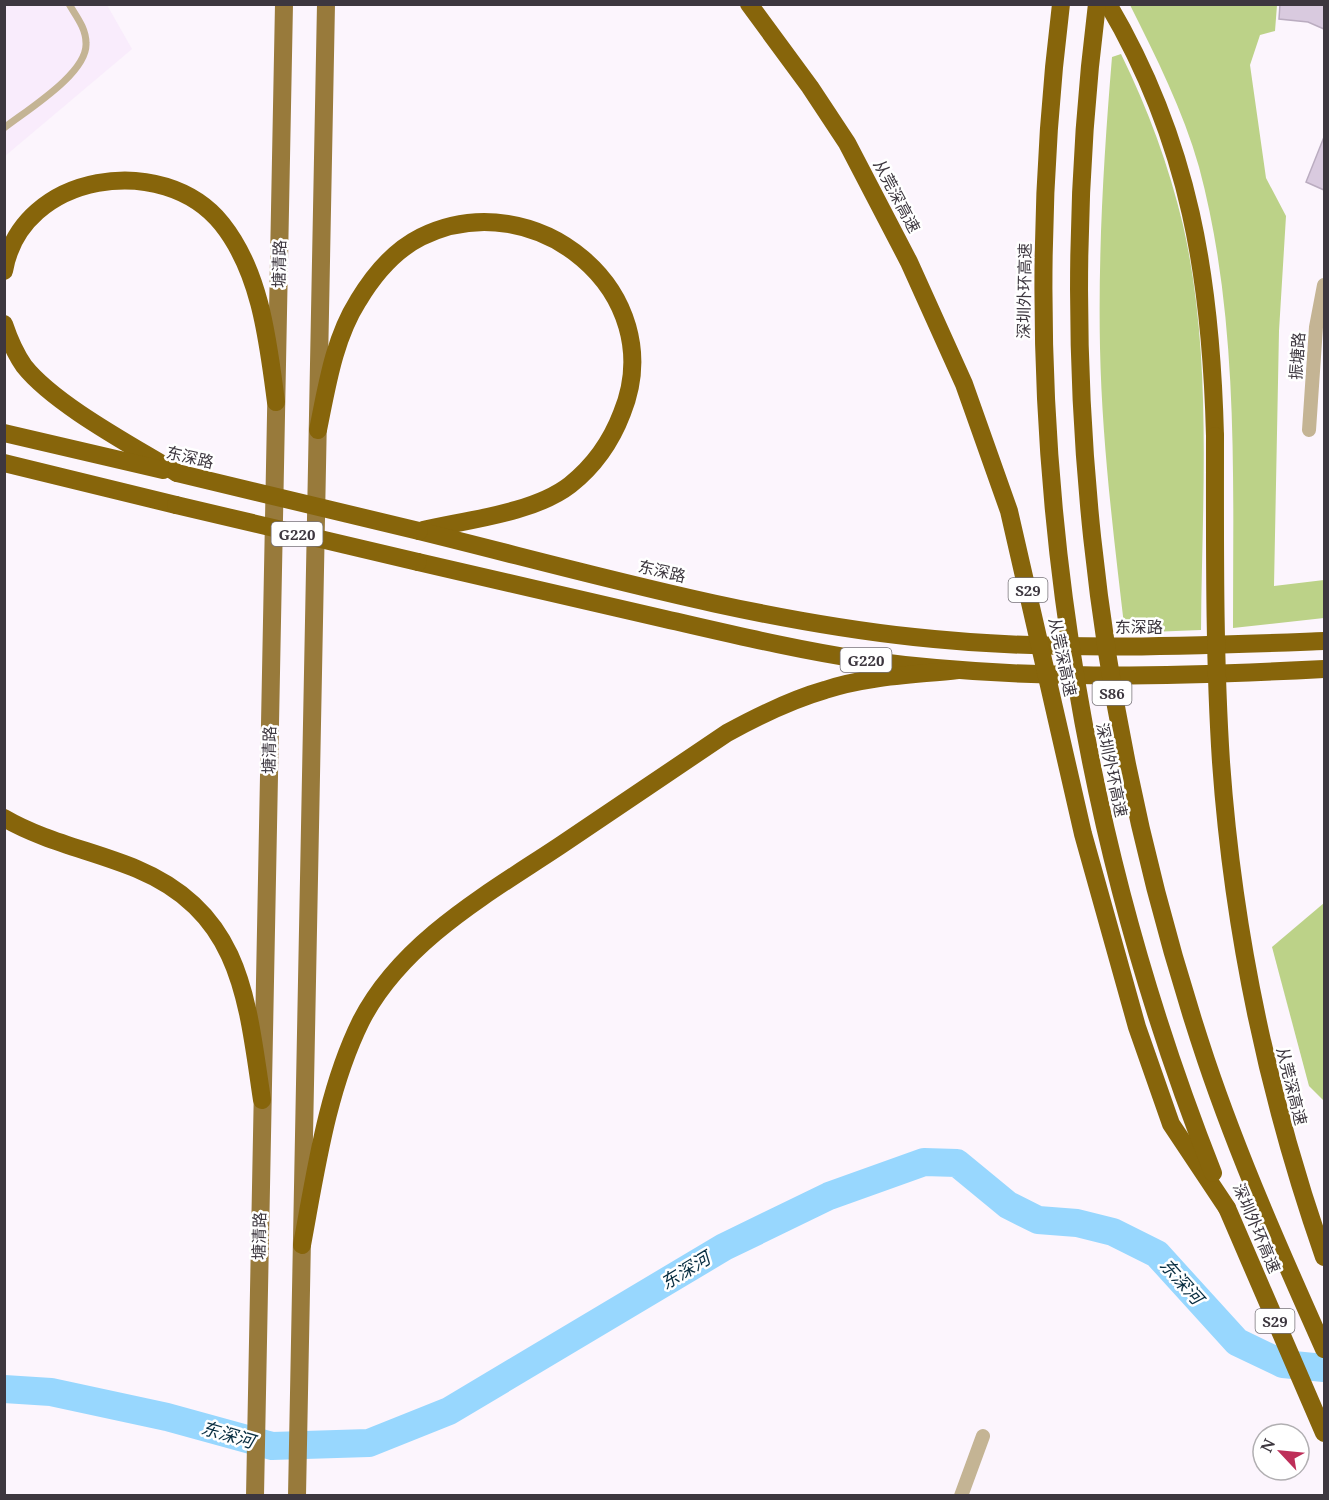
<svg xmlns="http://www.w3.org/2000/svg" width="1329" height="1500" viewBox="0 0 1329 1500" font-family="'Noto Serif','Noto Sans SC',serif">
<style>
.built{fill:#f9ecfc}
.green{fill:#bcd288}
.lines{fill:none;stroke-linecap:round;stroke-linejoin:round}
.river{stroke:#98d7fe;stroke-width:28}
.building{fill:#d9cadf;stroke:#baacc0;stroke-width:1.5}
.lane{stroke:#c4b494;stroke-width:7}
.street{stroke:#c4b494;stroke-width:14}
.primary{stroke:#987a3b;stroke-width:18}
.highway{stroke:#87650b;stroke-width:18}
.highway-bridge{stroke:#87650b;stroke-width:18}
.labels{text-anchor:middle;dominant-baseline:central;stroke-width:5;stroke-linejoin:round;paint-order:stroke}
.shield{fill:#fff;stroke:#777379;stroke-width:1.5}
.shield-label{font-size:15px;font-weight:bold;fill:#3d373f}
.street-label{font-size:16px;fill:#3d373f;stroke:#fff}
.water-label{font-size:18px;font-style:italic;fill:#072d40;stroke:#fff}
</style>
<rect width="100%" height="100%" fill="#fcf5fd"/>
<polygon class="built" points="5,5 107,5 132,49 5,156"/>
<g class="green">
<path d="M1130,5H1277L1275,31L1260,35L1250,65L1266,178L1286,216L1279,331L1274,586L1324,580V618L1233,628C1233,474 1239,317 1199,167C1183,110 1156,57 1130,5Z"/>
<path d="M1121,54C1148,109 1169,166 1183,225C1213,356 1202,497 1201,630L1125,633C1114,539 1102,443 1100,348C1098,251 1104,153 1112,57Z"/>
<polygon points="1324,903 1324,1101 1309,1086 1272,947"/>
</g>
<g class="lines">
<polyline class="river" points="4,1389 51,1392 167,1417 272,1446 369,1443 449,1411 724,1247 829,1196 924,1162 957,1163 1008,1205 1038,1220 1077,1223 1113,1232 1157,1254 1237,1342 1283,1364 1324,1368"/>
</g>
<g class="building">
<polygon points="1280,4 1324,4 1324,29 1308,22 1279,19"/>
<polygon points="1324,137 1324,190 1306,182"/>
</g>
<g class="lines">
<path class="lane" d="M4,128C27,110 88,73 86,43C86,28 76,16 69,4"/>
<g class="street">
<polyline points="1309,430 1316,327 1324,285"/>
<polyline points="961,1496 983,1436"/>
</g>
<g class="primary">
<polyline points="255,1496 284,4"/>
<polyline points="297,1496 326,4"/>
</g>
<g class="highway">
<path d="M1108,4C1190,143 1211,279 1215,436"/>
<path d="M4,271C21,172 164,151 222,224C261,273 268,342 276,402"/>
<path d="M4,324C9,339 15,353 24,366C55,405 133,446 177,473"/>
<path d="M318,430C327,386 334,339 358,301C373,276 395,250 421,237C535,181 671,292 622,413C611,442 594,466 570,485C534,513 467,520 423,530"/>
<polyline points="4,433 163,470"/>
<polyline points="4,463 176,505"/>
<path d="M419,531C582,571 746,619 914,637C1051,652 1188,646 1324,641"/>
<path d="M418,562C500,581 583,600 665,619C731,634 797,650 864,660C1017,681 1170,677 1324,669"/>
<path d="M4,818C45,842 94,851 137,869C242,913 247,1000 262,1100"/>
<polyline points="1227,1208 1324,1433"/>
<path d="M302,1245C316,1170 327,1090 361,1021C402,941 489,893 561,845C616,808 672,770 727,733C758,716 790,700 825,690C867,676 914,675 958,670"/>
</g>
<g class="highway-bridge">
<polyline points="749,4 810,87 847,143 909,262 964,384 1009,511 1083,834 1137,1027 1171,1124 1227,1208"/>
<path d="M1061,4C1012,399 1067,804 1213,1173"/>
<path d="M1097,4C1052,360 1093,721 1206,1060C1239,1158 1282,1255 1324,1349"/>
<path d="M1215,436C1215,545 1214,654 1221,762C1233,931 1268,1097 1324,1257"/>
<polyline points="177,473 419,531"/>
<polyline points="176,505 418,562"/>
</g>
</g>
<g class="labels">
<g class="shield">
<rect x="271.5" y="522" width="51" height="24" rx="4.5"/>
<rect x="1008.5" y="578" width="39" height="24" rx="4.5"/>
<rect x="840.5" y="648" width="51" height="24" rx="4.5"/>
<rect x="1092.5" y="681" width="39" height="24" rx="4.5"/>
<rect x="1255.5" y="1309" width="39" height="24" rx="4.5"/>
</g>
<g class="shield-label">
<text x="297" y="534">G220</text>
<text x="1028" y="590">S29</text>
<text x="866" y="660">G220</text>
<text x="1112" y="693">S86</text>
<text x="1275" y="1321">S29</text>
</g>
<g class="street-label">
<text transform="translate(897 196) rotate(62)">从莞深高速</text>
<text transform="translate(279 264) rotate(-89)">塘清路</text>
<text transform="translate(1024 291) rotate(-89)">深圳外环高速</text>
<text transform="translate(1297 356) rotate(-86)">振塘路</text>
<text transform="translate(190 457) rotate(13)">东深路</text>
<text transform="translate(662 571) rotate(13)">东深路</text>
<text x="1139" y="627">东深路</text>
<text transform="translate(1063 657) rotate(78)">从莞深高速</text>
<text transform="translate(269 750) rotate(-89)">塘清路</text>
<text transform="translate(1112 770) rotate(78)">深圳外环高速</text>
<text transform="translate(1292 1086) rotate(76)">从莞深高速</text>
<text transform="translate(1257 1228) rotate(67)">深圳外环高速</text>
<text transform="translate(259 1236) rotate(-89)">塘清路</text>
</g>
<g class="water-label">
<text transform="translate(685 1270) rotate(-31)">东深河</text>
<text transform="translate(1182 1281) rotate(48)">东深河</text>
<text transform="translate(228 1434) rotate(16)">东深河</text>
</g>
</g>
<rect width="1329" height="1500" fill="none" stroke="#3d373f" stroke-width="12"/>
<g transform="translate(1281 1452) rotate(296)"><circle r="28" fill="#ffffff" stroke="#b1afb2" stroke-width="1.5"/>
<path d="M0-4.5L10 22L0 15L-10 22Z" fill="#be2f59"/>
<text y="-9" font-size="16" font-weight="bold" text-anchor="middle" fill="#3d373f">N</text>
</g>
</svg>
